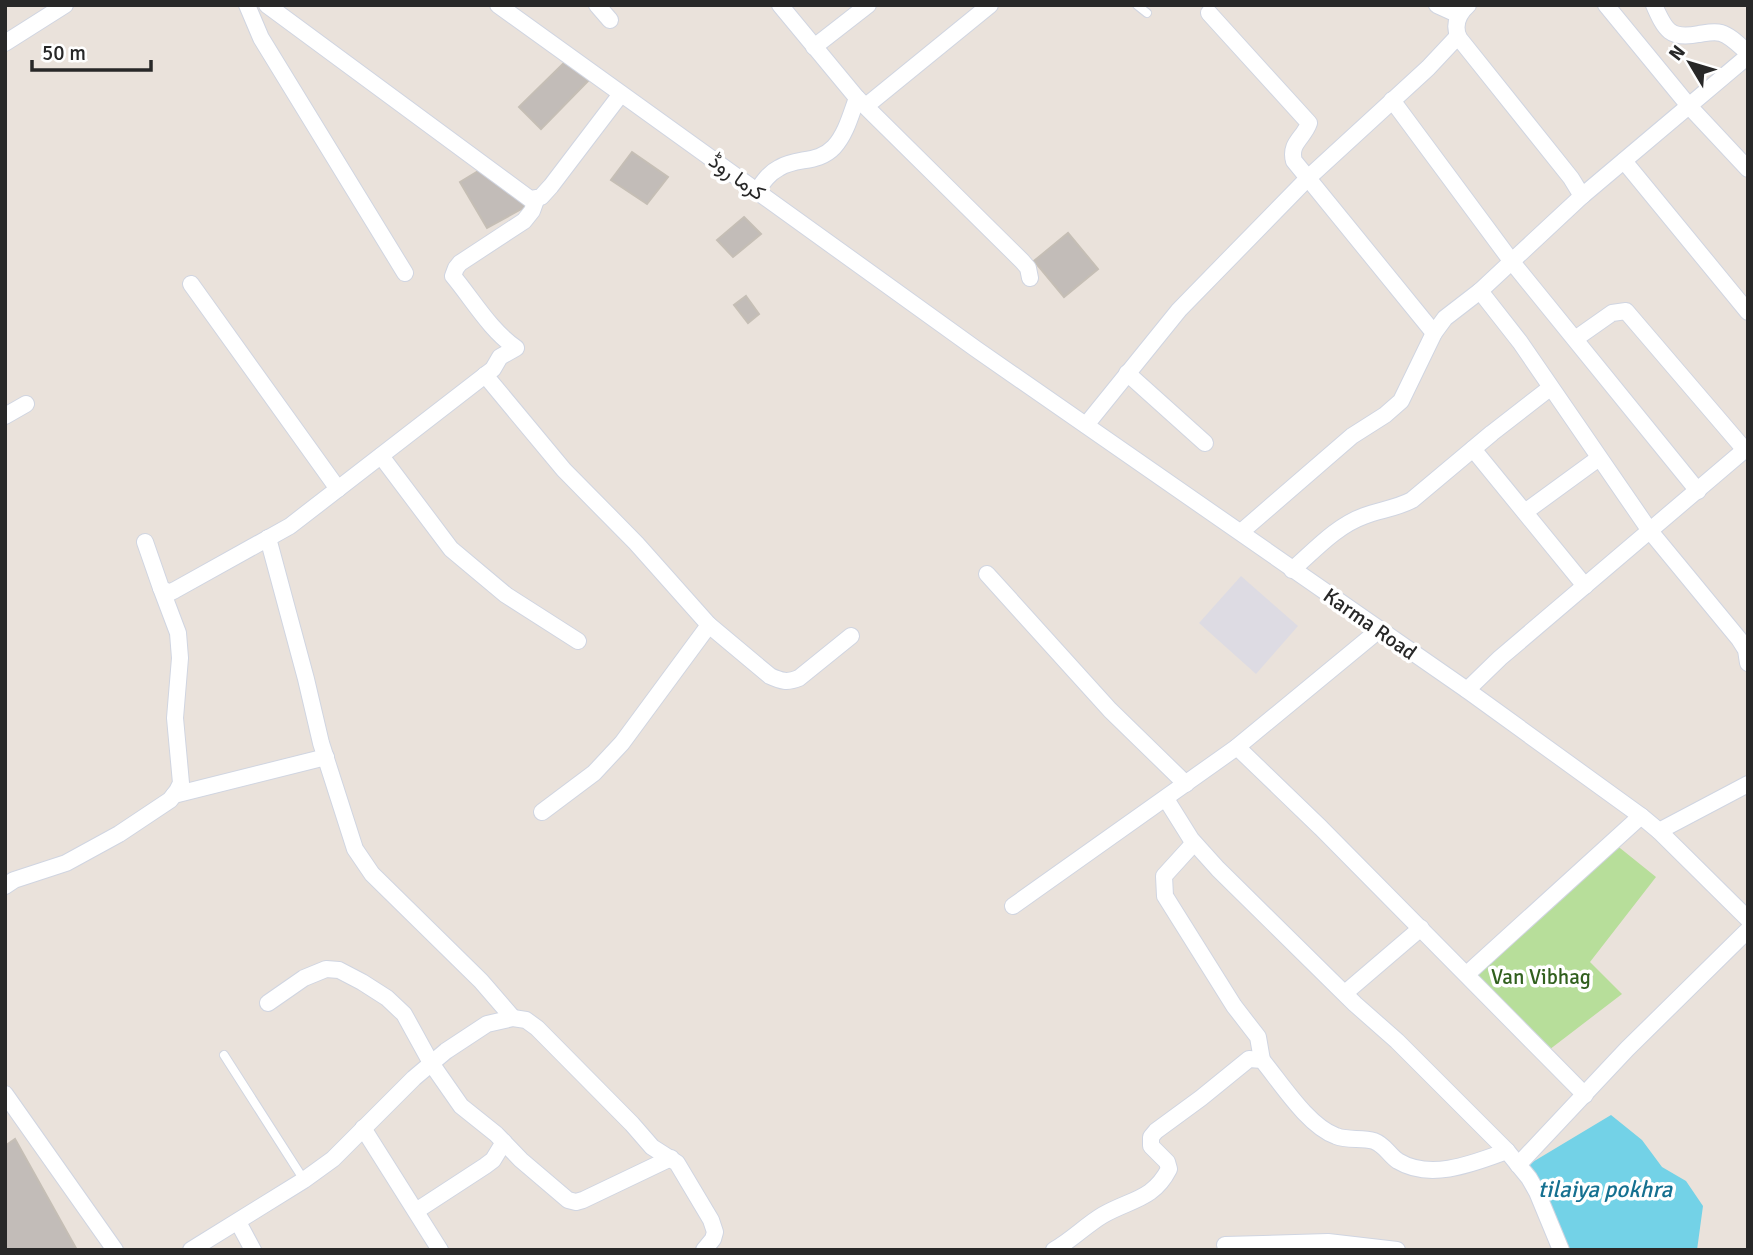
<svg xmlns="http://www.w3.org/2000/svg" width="1753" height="1255" viewBox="0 0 1753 1255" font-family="Signika,Vazirmatn,sans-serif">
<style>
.industrial{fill:#dddbe3}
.green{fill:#b7de9a}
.water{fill:#73d2e7}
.building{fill:#c2bcb8;stroke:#c5beb5;stroke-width:2}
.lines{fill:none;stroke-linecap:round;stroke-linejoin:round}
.lane-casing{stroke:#d0d5e1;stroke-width:10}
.street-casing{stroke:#d0d5e1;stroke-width:18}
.lane{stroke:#fff;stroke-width:8}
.street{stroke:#fff;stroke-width:16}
.labels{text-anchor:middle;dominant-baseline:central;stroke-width:7;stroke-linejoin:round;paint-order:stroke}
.street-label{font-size:21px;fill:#282828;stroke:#fff}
.park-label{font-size:21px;fill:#31601e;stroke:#fff}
.water-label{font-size:23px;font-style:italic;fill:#157090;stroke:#fff}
</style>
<rect width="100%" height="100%" fill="#eae2db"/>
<polygon class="industrial" points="1241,576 1298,626 1256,674 1199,623"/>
<polygon class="green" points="1615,844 1656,877 1590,962 1622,994 1545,1053 1467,974"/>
<polygon class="water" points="1611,1115 1642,1140 1662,1167 1686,1181 1703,1206 1697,1250 1562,1250 1526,1166"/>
<g class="building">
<polygon points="567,60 588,81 541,129 519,107"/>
<polygon points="632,152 668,177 647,204 611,180"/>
<polygon points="485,167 510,185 525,207 487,228 460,182"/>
<polygon points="744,217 761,234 733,257 717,240"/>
<polygon points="1068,233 1098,269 1064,297 1034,261"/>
<polygon points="746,296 759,314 748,323 734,305"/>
<polygon points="15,1139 77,1250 5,1250 5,1146"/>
</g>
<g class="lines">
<defs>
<g id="lane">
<polyline points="1137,5 1147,13"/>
<polyline points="224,1055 304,1180"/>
</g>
<g id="street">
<polyline points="247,5 261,38 405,273"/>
<polyline points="267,5 530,199 541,197 551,186 621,94"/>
<polyline points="498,5 976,349 1467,690 1641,816 1659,831 1748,919"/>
<polyline points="597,5 610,20"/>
<polyline points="780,5 857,98 1022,261 1028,268 1030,278"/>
<polyline points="1437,5 1459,15"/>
<path d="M1468,5C1458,14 1453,25 1459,38L1571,178L1582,196"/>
<polyline points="1606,5 1689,106 1748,169"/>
<path d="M1654,5C1665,30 1670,40 1699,34C1706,33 1714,31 1721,33C1731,36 1740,46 1748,53"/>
<path d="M1209,13L1309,123C1304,138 1289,143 1294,161L1434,333"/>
<polyline points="5,43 65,5"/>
<polyline points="814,47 868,5"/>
<polyline points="1392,100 1512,262 1698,491"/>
<polyline points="866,106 990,5"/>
<polyline points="1624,161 1748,312"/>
<path d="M757,191C763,182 769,173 779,168C797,157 818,164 834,147C846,134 851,114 857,98"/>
<polyline points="191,284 338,489"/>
<polyline points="1480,291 1520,342 1650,531 1739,639 1746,650 1748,663"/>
<polyline points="1575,339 1612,313 1626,311 1745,450"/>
<polyline points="1127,373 1205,443"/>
<path d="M485,375L564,470L636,543L709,625L770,676C781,681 787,683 799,678L851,636"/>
<polyline points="5,416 26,404"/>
<polyline points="1086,425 1179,310 1308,178 1428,68 1458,36"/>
<polyline points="1473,449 1585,586"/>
<polyline points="381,456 451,549 506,595 578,641"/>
<polyline points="1525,512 1599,458"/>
<polyline points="1241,532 1352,436 1385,415 1401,401 1434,333 1445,318 1480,291 1582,196 1748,56"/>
<polyline points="268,538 306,679 321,743 355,849 372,874 481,981 513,1018"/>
<path d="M145,542L161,588L169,593L175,590L290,526L493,369L500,357L516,348C490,330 473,300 453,276L456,268L460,263L524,221L532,211L536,200"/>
<path d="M1292,570C1314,551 1336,526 1364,516C1380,510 1397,508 1412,500L1492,433L1550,388"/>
<polyline points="987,574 1110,710 1186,784"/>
<polyline points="1467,690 1500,658 1748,447"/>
<polyline points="1237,747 1321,828 1585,1095"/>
<polyline points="174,795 326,757"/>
<polyline points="1166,799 1191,839 1218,869 1355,1004 1397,1041 1507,1151 1529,1178 1537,1192 1561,1250"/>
<polyline points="542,812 594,773 622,743 709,625"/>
<polyline points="1659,831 1748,784"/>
<polyline points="1194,843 1164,876 1165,896 1234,1006 1258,1037 1262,1060"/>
<polyline points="5,886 14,880 66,863 119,834 170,800 177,791 181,783 175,718 180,658 178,633 161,588"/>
<polyline points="1013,906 1237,747 1379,630"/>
<polyline points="1467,974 1641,816"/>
<polyline points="1345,993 1421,928"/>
<polyline points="268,1003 304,978 326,969 339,970 362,982 387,998 404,1014 431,1063 461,1106 496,1134 521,1160 568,1200 576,1202 583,1200 671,1158"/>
<polyline points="5,1094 115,1250"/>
<polyline points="363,1128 440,1250"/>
<polyline points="1518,1165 1627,1049 1748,930"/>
<polyline points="416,1211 485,1166 493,1160 504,1142"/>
<polyline points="238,1222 253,1250"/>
<polyline points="1225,1245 1328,1242 1397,1250"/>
<polyline points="191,1250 304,1180 333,1159 414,1078 446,1051 487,1024 513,1018 526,1020 537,1028 632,1124 652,1147 677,1163 711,1220 715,1232 713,1239 704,1250"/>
<path d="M1054,1250C1072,1240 1086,1225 1103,1215C1131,1199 1153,1200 1169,1169L1167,1162L1151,1146V1137L1156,1131L1201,1098L1249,1059L1262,1060C1281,1083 1308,1126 1336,1136C1348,1141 1362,1137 1374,1141C1385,1145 1389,1155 1398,1161C1431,1181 1474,1163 1507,1151"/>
</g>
</defs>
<use href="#lane" class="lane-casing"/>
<use href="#street" class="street-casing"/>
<use href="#lane" class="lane"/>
<use href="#street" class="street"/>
</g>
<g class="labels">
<g class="street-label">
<text transform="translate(737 177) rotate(36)">کرما روڈ</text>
<text transform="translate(1370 624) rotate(35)">Karma Road</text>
</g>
<g class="park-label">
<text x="1541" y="977">Van Vibhag</text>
</g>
<g class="water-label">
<text x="1605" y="1189">tilaiya pokhra</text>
</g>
</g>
<rect width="1753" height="1255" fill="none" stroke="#282828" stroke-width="14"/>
<g transform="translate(1690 63) rotate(308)" stroke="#ffffff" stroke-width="5" paint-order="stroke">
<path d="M0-5L12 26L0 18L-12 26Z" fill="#282828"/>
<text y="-10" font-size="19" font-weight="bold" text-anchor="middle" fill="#282828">N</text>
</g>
<path d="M32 60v10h119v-10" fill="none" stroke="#282828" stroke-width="3.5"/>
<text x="42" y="60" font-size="21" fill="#282828" stroke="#ffffff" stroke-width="5" paint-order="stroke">50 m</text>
</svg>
